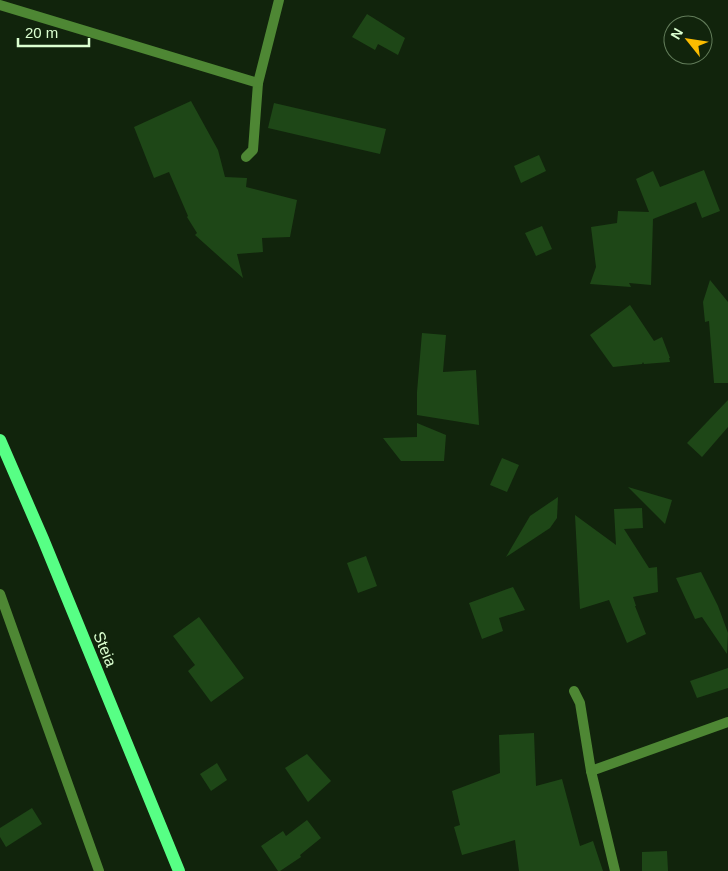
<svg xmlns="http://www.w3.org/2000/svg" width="728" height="871" viewBox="0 0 728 871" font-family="Arial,sans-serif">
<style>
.building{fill:#1e4717}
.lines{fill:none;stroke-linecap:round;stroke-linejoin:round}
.lane{stroke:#4e8734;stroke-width:10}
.street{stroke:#4e8734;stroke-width:10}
.primary{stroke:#57ff85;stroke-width:12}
.labels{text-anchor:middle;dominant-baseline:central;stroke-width:4.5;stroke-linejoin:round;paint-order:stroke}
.street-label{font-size:16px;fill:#dbffd0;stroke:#11240c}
</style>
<rect width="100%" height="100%" fill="#11240c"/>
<g class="building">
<polygon points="367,14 405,38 398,55 378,44 375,50 352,37"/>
<polygon points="191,101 218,150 225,177 247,178 246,187 297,200 290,237 262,238 263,252 237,254 243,278 195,235 197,233 187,217 188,216 169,172 154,178 134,127"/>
<polygon points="274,103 386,129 380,154 268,128"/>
<polygon points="539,155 546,171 521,183 514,166"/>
<polygon points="704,170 720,211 702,218 696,202 653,219 651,285 629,283 631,287 590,284 596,267 591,227 617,223 618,211 649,212 636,179 653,171 660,187"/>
<polygon points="542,226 552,249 536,256 525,233"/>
<polygon points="710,280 728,302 728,383 714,383 709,321 705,322 703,302"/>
<polygon points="630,305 654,341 662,337 670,358 669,358 670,362 644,364 643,362 642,364 613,367 590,335"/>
<polygon points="422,333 446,335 443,372 476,370 479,425 417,415 417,392"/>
<polygon points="728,400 728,427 702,457 687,443"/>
<polygon points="417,423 446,435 444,461 401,461 383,438 417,437"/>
<polygon points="502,458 519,465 507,492 490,485"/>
<polygon points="628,487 672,500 665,524"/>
<polygon points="558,497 557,518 550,528 506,557 530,516"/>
<polygon points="642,508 643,528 624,529 649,568 657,567 658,592 633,597 636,606 635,606 646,634 627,643 609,600 580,609 575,515 616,545 614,509"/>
<polygon points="366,556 377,586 358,593 347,563"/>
<polygon points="701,572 718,606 728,633 727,654 702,617 695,619 676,578"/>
<polygon points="513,587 525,610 499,618 503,631 482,639 469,603"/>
<polygon points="199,617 244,678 211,702 188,671 195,665 173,636"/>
<polygon points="728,668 728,688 697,698 690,681"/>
<polygon points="534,733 536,786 562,779 580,846 593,841 603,871 519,871 515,840 462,855 454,827 460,825 452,791 500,773 499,735"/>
<polygon points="307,754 331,781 308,802 285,768"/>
<polygon points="217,763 227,780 211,791 200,774"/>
<polygon points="32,808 42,824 6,847 0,837 0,828"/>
<polygon points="307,820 321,838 300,855 301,857 280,871 278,871 261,846 283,831 286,836"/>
<polygon points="667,851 668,871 642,871 642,852"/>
</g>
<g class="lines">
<g class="lane">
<polyline points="0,5 258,83 253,150 246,157"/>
<polyline points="258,83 279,0"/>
<polyline points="0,594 99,871"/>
</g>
<g class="street">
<polyline points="574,691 580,703 591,771 615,871"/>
<polyline points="591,771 728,722"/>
</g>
<polyline class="primary" points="0,440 43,539 179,871"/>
</g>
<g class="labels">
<g class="street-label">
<text transform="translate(105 649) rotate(68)">Steia</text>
</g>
</g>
<g transform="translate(688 40) rotate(300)"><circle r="24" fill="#11240c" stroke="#627c5a"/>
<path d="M0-4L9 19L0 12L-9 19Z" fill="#fbbc00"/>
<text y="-8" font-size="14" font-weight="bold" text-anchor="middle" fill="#dbffd0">N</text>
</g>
<path d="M18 38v8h71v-8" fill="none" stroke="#dbffd0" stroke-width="2.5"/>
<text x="25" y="38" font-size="15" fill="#dbffd0" stroke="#11240c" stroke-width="4" paint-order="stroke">20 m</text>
</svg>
